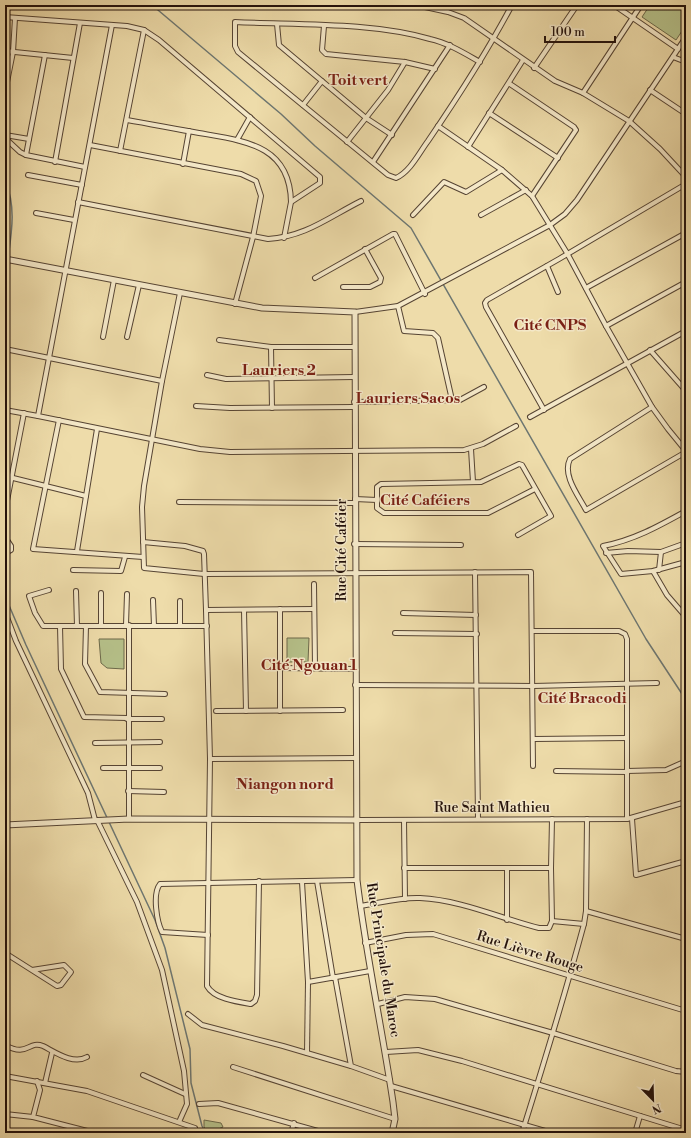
<svg xmlns="http://www.w3.org/2000/svg" width="691" height="1138" viewBox="0 0 691 1138" font-family="'Libre Bodoni',serif">
<style>
.green{fill:#b6c18a;stroke:#6c694a}
.lines{fill:none;stroke-linecap:round;stroke-linejoin:round}
.stream{stroke:#6d7671;stroke-width:1.5}
.minor-casing{stroke:#564433;stroke-width:6}
.tertiary-casing{stroke:#564433;stroke-width:7}
.minor{stroke:#f4e8c8;stroke-width:4}
.tertiary{stroke:#f4e8c8;stroke-width:5}
.labels{text-anchor:middle;dominant-baseline:central;stroke-width:3;stroke-linejoin:round;paint-order:stroke}
.street-label{font-size:14px;fill:#23110b;stroke:#f4e8c8}
.neighbourhood-label{font-size:15px;font-weight:bold;fill:#7a1f14;stroke:#f4e8c8}
</style>
<rect width="100%" height="100%" fill="#eedcaa"/>
<filter id="stains"><feTurbulence type="fractalNoise" baseFrequency=".005" numOctaves="4"/><feColorMatrix values="0 0 0 0 .2 0 0 0 0 .09 0 0 0 0 .02 0 0 0 .5 -.17"/></filter>
<radialGradient id="worn" r=".72"><stop offset=".6" stop-color="#630" stop-opacity="0"/><stop offset="1" stop-color="#630" stop-opacity=".3"/></radialGradient>
<g class="green">
<polygon points="650,5 686,5 686,25 676,40 642,17"/>
<polygon points="287,638 309,638 308,662 287,662"/>
<polygon points="99,639 124,639 124,669 107,668 101,663"/>
<polygon points="204,1120 221,1123 223,1127 216,1130 217,1133 209,1133 204,1127"/>
</g>
<g class="lines">
<g class="stream">
<polyline points="148,5 152,5 281,114 315,146 411,228 646,639 686,700"/>
<path d="M5,180C16,206 12,230 8,258"/>
<polyline points="5,273 7,261"/>
<polyline points="5,596 26,645 155,920 165,948 190,1049 191,1083 202,1126 206,1133"/>
</g>
<defs>
<g id="minor">
<polyline points="416,5 448,12 464,18 555,81 583,93 629,121 660,149 686,177"/>
<polyline points="614,5 678,49"/>
<polyline points="5,17 127,26 144,30 159,40 320,177 320,183 291,202 284,238"/>
<polyline points="277,24 279,45 366,118 392,135"/>
<polyline points="112,25 38,416 200,449 230,452 464,450 483,444 516,426"/>
<polyline points="324,26 322,50 326,54 405,62 435,69"/>
<polyline points="5,51 73,58"/>
<polyline points="673,57 686,62"/>
<path d="M480,62C464,53 448,43 430,39C371,22 297,25 235,22V46L238,52L388,175L396,178C410,172 419,153 428,141C458,97 487,52 512,5"/>
<polyline points="534,68 577,5"/>
<polyline points="510,84 574,127 576,130 532,196"/>
<polyline points="650,90 686,114"/>
<polyline points="5,92 13,52 15,18"/>
<polyline points="583,93 641,5"/>
<polyline points="303,105 322,81"/>
<polyline points="489,113 558,158"/>
<path d="M127,120C151,124 175,129 199,133C245,141 290,145 291,202"/>
<polyline points="438,126 502,170 532,196 567,253 606,326 652,407 668,429 686,451"/>
<polyline points="5,135 29,139"/>
<polyline points="5,138 20,152 26,155 85,167"/>
<polyline points="237,140 250,117"/>
<polyline points="347,142 388,90 405,62"/>
<polyline points="90,145 241,174 256,181 261,196 253,237 235,304"/>
<polyline points="468,147 523,60"/>
<polyline points="120,151 144,30"/>
<polyline points="26,155 45,55"/>
<polyline points="55,162 80,23"/>
<polyline points="373,162 450,45"/>
<polyline points="183,164 189,131"/>
<polyline points="28,175 82,185"/>
<path d="M78,202L268,239C305,237 329,217 361,201"/>
<polyline points="36,213 74,220"/>
<polyline points="413,215 444,182 466,192 502,170"/>
<polyline points="481,215 526,190"/>
<polyline points="547,266 558,292"/>
<polyline points="315,278 393,234 395,234 425,294"/>
<polyline points="343,287 370,287 380,282 381,278 365,249"/>
<polyline points="586,288 686,233"/>
<polyline points="180,293 162,381 144,486 142,507 144,568 204,574 531,572 533,766"/>
<polyline points="398,306 404,331 433,333 438,338 452,400"/>
<polyline points="355,312 398,306 550,225 565,214 577,200 686,37"/>
<polyline points="606,326 686,282"/>
<polyline points="103,337 114,280"/>
<polyline points="127,337 139,285"/>
<polyline points="219,340 271,347 355,347"/>
<polyline points="271,347 272,408"/>
<polyline points="5,349 162,381"/>
<polyline points="650,350 686,391"/>
<polyline points="207,375 226,379 354,377"/>
<polyline points="354,402 460,400 484,387"/>
<polyline points="196,406 230,408 354,407"/>
<path d="M652,407L570,459C562,475 578,495 586,510L686,452"/>
<polyline points="5,410 38,416"/>
<polyline points="544,410 486,307 485,303 487,300 559,259 686,184"/>
<polyline points="530,417 686,331"/>
<polyline points="59,420 33,549 143,557"/>
<polyline points="471,449 473,482"/>
<polyline points="5,476 86,496"/>
<polyline points="355,499 377,500 377,508 384,513 488,513 535,489"/>
<polyline points="377,500 377,487 381,484 481,482 519,464 522,465 551,516 518,535"/>
<polyline points="179,502 355,503"/>
<polyline points="5,511 24,413"/>
<path d="M686,511C659,526 634,540 603,546L621,574L653,571L686,562"/>
<polyline points="5,537 11,546 11,550 5,553"/>
<polyline points="143,542 185,546 203,551 204,554 206,610"/>
<polyline points="354,544 461,545"/>
<polyline points="77,551 97,429"/>
<polyline points="606,553 628,551 661,552 686,543"/>
<polyline points="73,570 121,571 125,557"/>
<polyline points="659,570 661,552"/>
<polyline points="653,571 667,595 686,617"/>
<polyline points="475,572 478,819"/>
<polyline points="314,584 315,667"/>
<polyline points="49,590 29,596 35,613 43,626 207,626"/>
<polyline points="76,591 77,626"/>
<polyline points="101,593 101,626"/>
<polyline points="153,600 154,626"/>
<polyline points="180,601 180,626"/>
<polyline points="280,609 280,711"/>
<polyline points="244,610 246,711"/>
<polyline points="5,612 16,641 88,793 95,820"/>
<polyline points="403,613 476,615"/>
<polyline points="126,625 127,594"/>
<polyline points="129,625 129,819"/>
<polyline points="60,626 61,669 84,717 127,718"/>
<polyline points="86,626 85,664 100,692 165,694"/>
<polyline points="533,631 619,631 625,634 627,639 627,819"/>
<polyline points="395,633 477,634"/>
<polyline points="280,668 355,669"/>
<polyline points="355,685 533,686 657,683"/>
<polyline points="216,711 343,710"/>
<polyline points="127,719 162,719"/>
<polyline points="534,739 627,738"/>
<polyline points="95,743 160,742"/>
<polyline points="210,759 206,610 314,609"/>
<polyline points="103,768 160,768"/>
<polyline points="556,771 627,772"/>
<polyline points="627,771 666,770 684,762"/>
<polyline points="128,791 164,792"/>
<polyline points="5,814 7,825"/>
<polyline points="632,819 636,875 686,861"/>
<polyline points="97,820 137,902 162,970 184,1071 187,1104 179,1122"/>
<polyline points="357,820 627,819 686,802"/>
<polyline points="404,820 405,899"/>
<polyline points="404,868 551,868 552,921 584,924"/>
<polyline points="551,868 552,819"/>
<polyline points="507,869 507,920"/>
<path d="M259,881L257,995L255,1001L251,1004C238,1002 214,999 207,986L210,759L356,758"/>
<polyline points="317,881 333,978"/>
<polyline points="302,882 308,982 370,971"/>
<path d="M360,906C380,903 400,897 420,898C461,900 500,918 539,928H549L552,921"/>
<polyline points="586,911 686,939"/>
<path d="M208,935L162,932C157,922 152,894 160,884L357,880"/>
<polyline points="365,943 406,935 433,934 686,1011"/>
<polyline points="5,953 57,986 61,985 71,972 64,965 32,970"/>
<polyline points="335,977 351,1066 390,1080"/>
<polyline points="378,1004 405,997 435,999 553,1033 676,1071 686,1072"/>
<polyline points="188,1014 202,1025 283,1046 351,1066"/>
<path d="M5,1045C28,1058 28,1040 43,1046C55,1052 73,1065 87,1057"/>
<polyline points="386,1052 418,1050 462,1061 686,1130"/>
<polyline points="307,1053 308,982"/>
<polyline points="233,1067 395,1119"/>
<polyline points="143,1075 185,1094"/>
<polyline points="5,1076 87,1091 195,1128"/>
<polyline points="37,1081 40,1090 33,1117 95,1133"/>
<polyline points="45,1083 52,1053"/>
<polyline points="391,1086 552,1133"/>
<polyline points="199,1104 218,1103 325,1133"/>
<polyline points="5,1114 33,1117"/>
<polyline points="222,1131 228,1133"/>
<polyline points="393,1131 400,1133"/>
<polyline points="291,1133 294,1123"/>
<path d="M522,1133C544,1063 565,994 584,924L586,911L587,819"/>
<polyline points="635,1133 640,1116"/>
</g>
<g id="tertiary">
<path d="M5,259L262,308L355,312L357,880C366,955 382,1028 393,1102L395,1119L392,1133"/>
<polyline points="5,825 129,819 357,820"/>
</g>
</defs>
<use href="#minor" class="minor-casing"/>
<use href="#tertiary" class="tertiary-casing"/>
<use href="#minor" class="minor"/>
<use href="#tertiary" class="tertiary"/>
</g>
<g class="labels">
<g class="street-label">
<text transform="translate(342 550) rotate(-90)">Rue Cité Caféier</text>
<text x="492" y="808">Rue Saint Mathieu</text>
<text transform="translate(530 952) rotate(17)">Rue Lièvre Rouge</text>
<text transform="translate(383 960) rotate(81)">Rue Principale du Maroc</text>
</g>
<g class="neighbourhood-label">
<text x="358" y="80">Toit vert</text>
<text x="550" y="325">Cité CNPS</text>
<text x="279" y="370">Lauriers 2</text>
<text x="408" y="398">Lauriers Sacos</text>
<text x="425" y="500">Cité Caféiers</text>
<text x="309" y="665">Cité Ngouan 1</text>
<text x="582" y="698">Cité Bracodi</text>
<text x="285" y="784">Niangon nord</text>
</g>
</g>
<rect width="691" height="1138" fill="none" stroke="#eedcaa" stroke-width="20"/>
<rect x="6" y="6" width="679" height="1126" fill="none" stroke="#23110b" stroke-width="2"/>
<rect x="10" y="10" width="671" height="1118" fill="none" stroke="#23110b"/>
<g transform="translate(653 1100) rotate(157)" stroke="#f4e8c8" stroke-width="3" paint-order="stroke">
<path d="M0-3L7 15L0 10L-7 15Z" fill="#23110b"/>
<text y="-6" font-size="11" font-weight="bold" text-anchor="middle" fill="#23110b">N</text>
</g>
<path d="M545 36v6h70v-6" fill="none" stroke="#23110b" stroke-width="2"/>
<text x="551" y="36" font-size="12" fill="#23110b" stroke="#f4e8c8" stroke-width="3" paint-order="stroke">100 m</text>
<rect width="100%" height="100%" filter="url(#stains)"/>
<rect width="100%" height="100%" fill="url(#worn)"/>
</svg>
